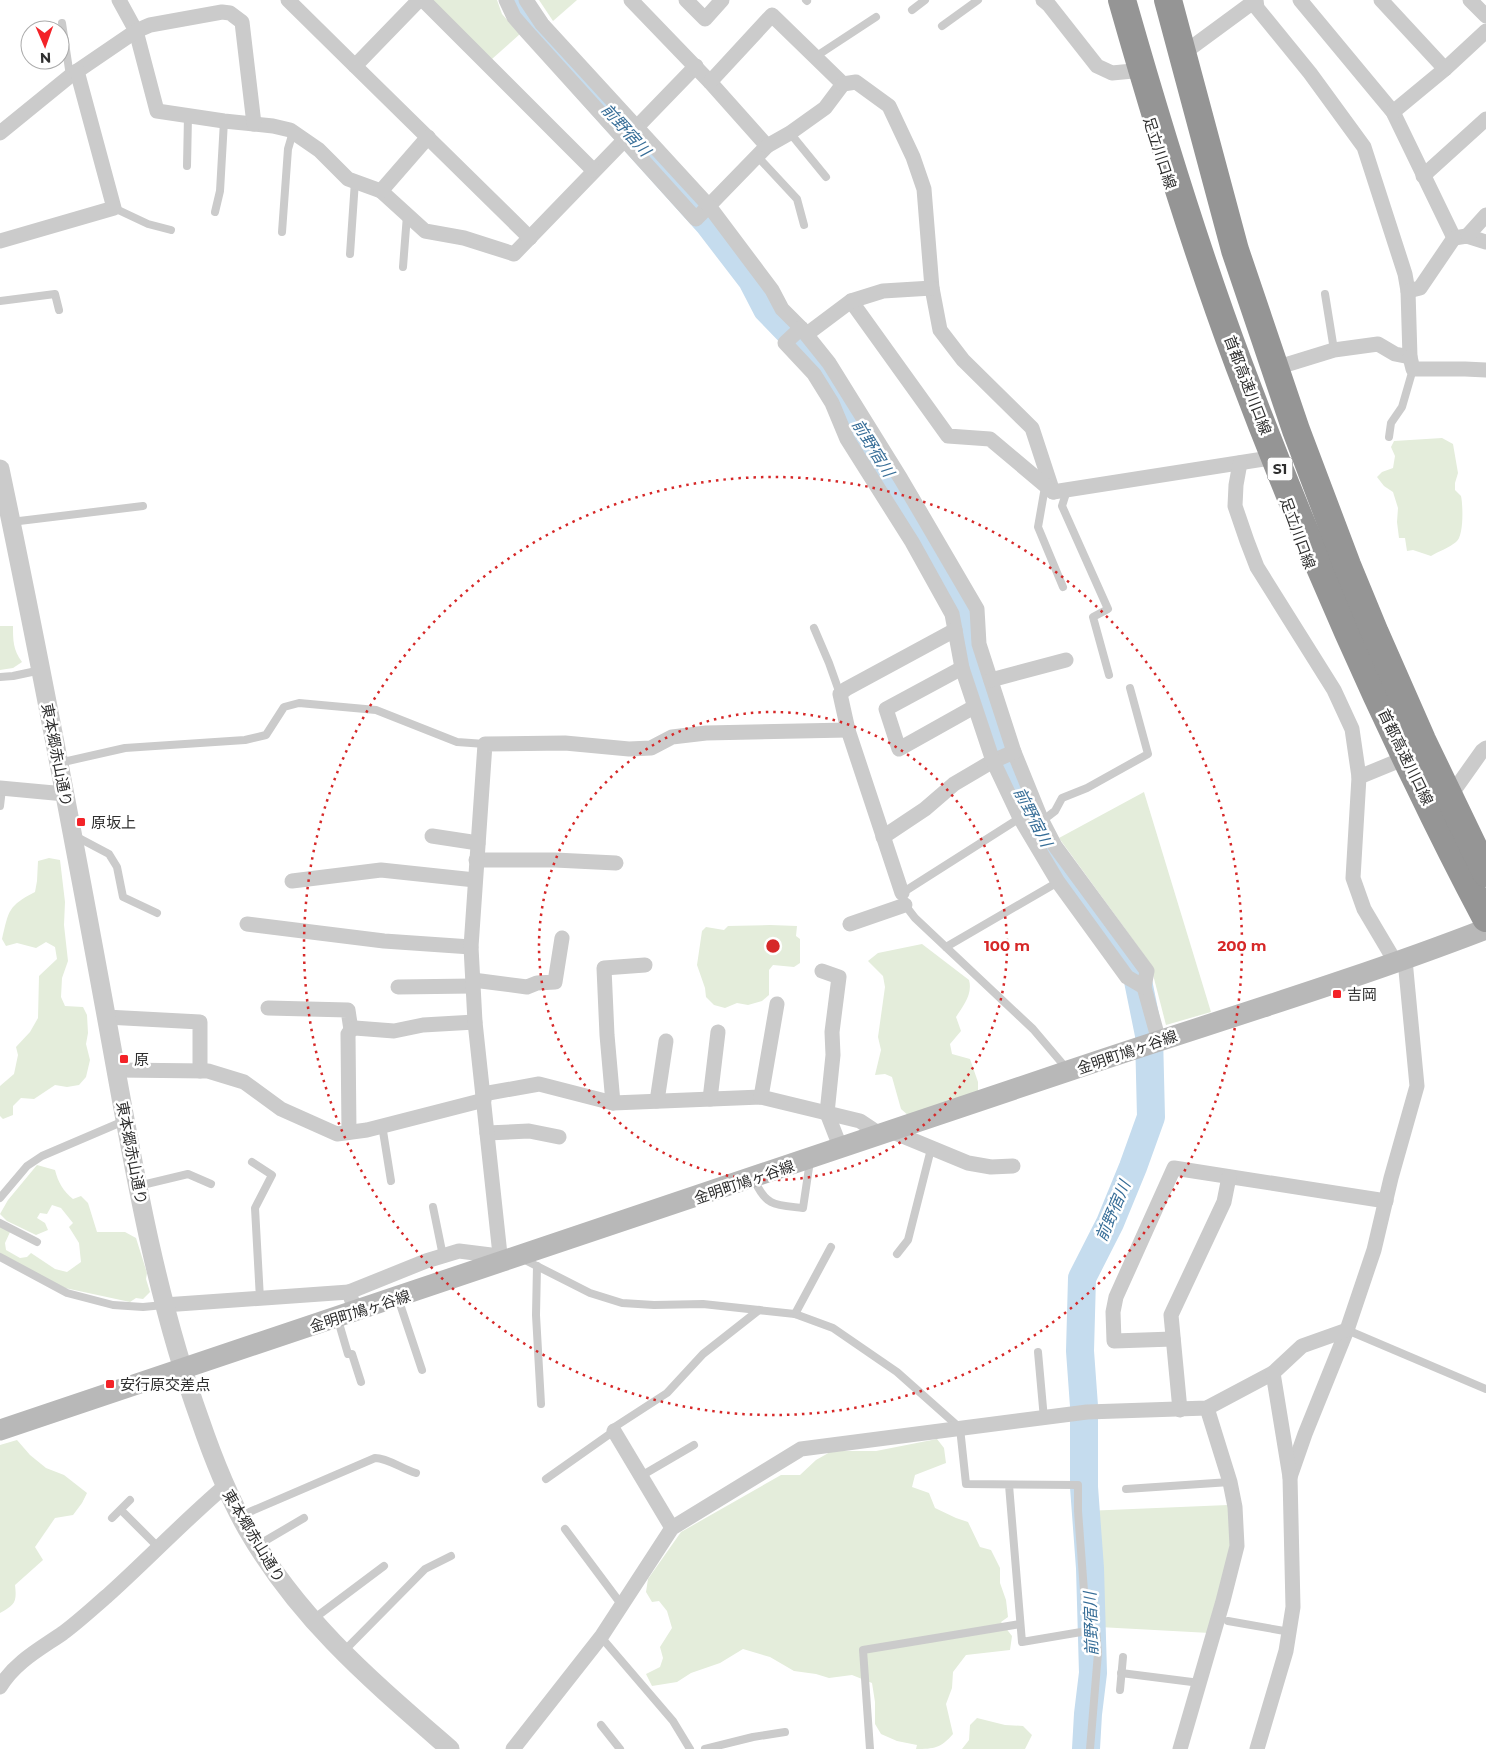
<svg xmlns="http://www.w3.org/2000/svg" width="1486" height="1749" viewBox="0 0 1486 1749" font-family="Montserrat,'Noto Sans JP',sans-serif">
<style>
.green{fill:#e4eddb}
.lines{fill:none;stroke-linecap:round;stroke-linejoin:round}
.river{stroke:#c5dcee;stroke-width:28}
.service{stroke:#cbcbcb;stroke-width:8}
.minor{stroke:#cbcbcb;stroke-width:15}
.tertiary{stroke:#cbcbcb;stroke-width:19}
.secondary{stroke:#b8b8b8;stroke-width:21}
.motorway-bridge{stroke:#959595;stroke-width:28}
.ring{fill:none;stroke:#d62828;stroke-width:2.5;stroke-dasharray:2.5 5}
.poi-dot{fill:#f32328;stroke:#fff;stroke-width:2}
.labels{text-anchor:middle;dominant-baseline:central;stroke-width:5;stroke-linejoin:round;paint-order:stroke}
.shield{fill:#fff;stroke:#6d6d6d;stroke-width:1}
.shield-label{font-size:14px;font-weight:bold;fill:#2e2e2e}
.street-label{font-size:15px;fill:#2e2e2e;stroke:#fff}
.poi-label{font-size:15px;fill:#2e2e2e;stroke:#fff;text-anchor:start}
.water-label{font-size:16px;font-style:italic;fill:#366d97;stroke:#fff}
.centre{fill:#d62828;stroke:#fff;stroke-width:2.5}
.ring-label{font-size:15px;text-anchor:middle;font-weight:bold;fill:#d62828;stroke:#fff;stroke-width:5;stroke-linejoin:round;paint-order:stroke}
</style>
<rect width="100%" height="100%" fill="#fff"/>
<g class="green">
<polygon points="431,0 497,0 502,14 520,34 492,59"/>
<polygon points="539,0 577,0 553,21"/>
<path d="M1442,438L1453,444L1458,473L1455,483V490L1461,496C1463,505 1464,537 1456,542C1449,548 1439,551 1431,556L1413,550L1407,551L1405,538H1399L1397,522L1398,508L1393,492L1384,486L1377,477L1382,472L1393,468L1395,456L1391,447L1394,441Z"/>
<path d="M0,626H13C13,640 13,650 22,662L13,668L0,670Z"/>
<polygon points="1144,792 1211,1012 1166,1025 1150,963 1059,838"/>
<path d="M49,858L60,860L65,902L64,925L68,961L62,978L61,997L65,1006L83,1007L87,1015L88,1033L86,1044L90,1060L86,1077L79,1085L67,1087L55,1085L34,1099L21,1098L13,1106V1115L3,1119L0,1116V1086L14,1074L18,1055L16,1047L30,1032L38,1018L39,976L57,959L55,947L46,942L36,948L17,943L6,946L2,939C9,910 8,906 35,892L37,881L38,861Z"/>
<polygon points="770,925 797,926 796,936 800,939 800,963 794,967 773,965 769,970 769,995 762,1001 748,1005 737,1003 725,1008 714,1005 706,997 705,988 697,965 702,931 706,927 724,930 728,926"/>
<path d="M922,944L969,980C973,994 963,1006 956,1017L961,1031L950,1044L952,1054L970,1059L978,1082V1091L909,1116L901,1109L892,1077L885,1074L875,1075L881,1050L878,1037L885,987L883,976L868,961L878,953Z"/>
<path d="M37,1165L55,1170C58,1182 63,1191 73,1199L81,1196L88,1203L97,1232H125L136,1238L147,1273L146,1279L150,1292L143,1299L136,1298L130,1302L65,1288L0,1254V1226L10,1232L5,1243L6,1250L20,1258L27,1257L31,1253L55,1269L67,1272L81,1262L79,1243L69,1227L73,1223L61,1208L52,1205L47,1214L40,1213L37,1218L45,1223L48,1230L36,1235L7,1221L0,1214L8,1200Z"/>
<path d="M937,1439L944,1448L946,1463L915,1475L912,1487L929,1493L935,1508L956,1518L968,1522L980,1547L991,1550L1000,1568V1583L1006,1600L1008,1617L1001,1622L1012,1636L1010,1650L966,1655L953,1672L952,1688L946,1704L953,1734C941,1748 934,1749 916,1749L917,1745L897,1741L881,1734L875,1724V1702L872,1683L852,1675L829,1678L816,1674L794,1671L770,1657L743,1649L720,1663L691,1673L677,1682L652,1686L646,1674L660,1667L663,1658L660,1647L672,1628L667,1611L659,1601L652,1602L646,1592L648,1579L681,1532L781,1475H800L816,1460L832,1451H876Z"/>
<path d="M17,1440L30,1455L46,1468L64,1475L87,1493L82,1503L73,1515L55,1518L35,1547L43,1560L15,1585C17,1602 15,1605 0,1613V1445Z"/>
<polygon points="1228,1505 1231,1542 1210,1633 1099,1627 1093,1625 1085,1511"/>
<polygon points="977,1718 1005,1725 1023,1726 1032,1735 1025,1749 962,1749 969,1740 970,1725"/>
</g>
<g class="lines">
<polyline class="river" points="516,0 526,19 594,96 709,224 752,280 767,309 823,367 906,501 965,612 972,656 983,695 1001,751 1039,836 1137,976 1149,1035 1151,1117 1133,1167 1110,1223 1082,1278 1080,1351 1084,1406 1084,1487 1090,1568 1093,1673 1088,1714 1086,1749"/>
<g class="service">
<polyline points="806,0 807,1"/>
<polyline points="912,10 925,0"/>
<polyline points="62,23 70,76"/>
<polyline points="942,26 978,0"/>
<polyline points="815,57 876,17"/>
<polyline points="790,133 826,177"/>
<polyline points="757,156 797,199 804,225"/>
<polyline points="187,166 188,116"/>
<polyline points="114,208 148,224 171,230"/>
<polyline points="215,212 220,191 224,121"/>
<polyline points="282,232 288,149 293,132"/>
<polyline points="350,254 355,181"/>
<polyline points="403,267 407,215"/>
<polyline points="1325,294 1334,350"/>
<polyline points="0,301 55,294 59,310"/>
<polyline points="1389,437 1391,423 1402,407 1413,369"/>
<polyline points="1045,487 1038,527 1063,587"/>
<polyline points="1067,490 1062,506 1108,609 1093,617 1109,675"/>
<polyline points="11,522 143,506"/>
<polyline points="814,628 829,663 840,694"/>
<polyline points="0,677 13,676 41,670"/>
<polyline points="59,763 125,748 245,740 266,735 284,707 299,703 376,710 457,742 485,744"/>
<polyline points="0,806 2,789"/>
<polyline points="1020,818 902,893 905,905 915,918 1033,1029 1067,1069"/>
<polyline points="1042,821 1055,811 1062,798 1087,788 1148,754 1130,688"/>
<polyline points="75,836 109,854 117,867 123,897 157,913"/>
<polyline points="946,947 1058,882"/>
<polyline points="382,1125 391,1181"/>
<polyline points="252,1162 272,1175 255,1208 260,1299"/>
<path d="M755,1181C766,1207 777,1205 803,1208L810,1161"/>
<polyline points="138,1186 188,1174 211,1184"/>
<polyline points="0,1198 27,1166 42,1156 124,1121"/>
<polyline points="433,1207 443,1256"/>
<polyline points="0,1223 37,1242"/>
<polyline points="897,1254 908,1240 931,1149"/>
<polyline points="0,1257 67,1293 113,1305 143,1307 164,1305"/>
<polyline points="525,1260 590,1293 622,1303 654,1305 703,1304 795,1314 833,1328 897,1372 960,1428 966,1484 1078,1485 1078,1511 1087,1631 1022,1642 1009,1485"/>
<polyline points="537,1266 536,1315 541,1404"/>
<polyline points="399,1301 422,1370"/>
<polyline points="795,1314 831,1247"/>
<polyline points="338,1320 348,1354 352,1354 361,1382"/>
<polyline points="1347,1330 1486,1389"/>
<polyline points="1038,1352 1044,1419"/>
<polyline points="641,1476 694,1445"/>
<polyline points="546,1479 614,1431 613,1428 667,1393 703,1354 759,1310"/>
<polyline points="1126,1489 1230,1482"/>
<polyline points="121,1510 158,1547"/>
<path d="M240,1516L375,1458C388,1458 402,1469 416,1473"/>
<polyline points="112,1518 130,1500"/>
<polyline points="565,1529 621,1604"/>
<polyline points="258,1545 304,1518"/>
<polyline points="312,1620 384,1566"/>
<polyline points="1228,1621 1290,1632"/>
<polyline points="601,1637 673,1721 690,1749"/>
<polyline points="343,1652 425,1569 451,1556"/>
<polyline points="1121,1673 1200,1683"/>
<polyline points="1120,1690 1123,1657"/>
<polyline points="601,1725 620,1749"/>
<polyline points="705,1749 753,1737 785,1732"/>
<polyline points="870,1749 863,1650 1020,1624"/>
<polyline points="1090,1749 1098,1653 1096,1629"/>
</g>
<g class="minor">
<polyline points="119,0 136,31 157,111 224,121 273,126 290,130 319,150 348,179 381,191 425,231 464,238 514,254 696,66"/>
<polyline points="288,0 355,66"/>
<polyline points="419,0 355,66 530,238"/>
<polyline points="423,0 593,170"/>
<polyline points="506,0 514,17 527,32 696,219 767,146 710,82 631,0"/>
<polyline points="526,0 542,24 709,206 772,290 782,309 801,328 829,363 901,479 977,609 979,644 1014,752 1042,821 1055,846 1147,971 1144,987 1159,1041"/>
<polyline points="686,0 705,19 722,0"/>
<polyline points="1043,0 1049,5 1097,66 1112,73 1133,71"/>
<polyline points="1300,0 1393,112 1454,238 1467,236 1486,242"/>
<polyline points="1381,0 1445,69"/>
<polyline points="1470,0 1486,16"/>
<polyline points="1188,50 1256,0 1257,8 1310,73 1364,147 1405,274 1408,291 1410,357 1395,354 1378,344 1334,350 1282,366"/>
<polyline points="710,82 772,15 843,84 825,108 790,133 767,146"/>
<polyline points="843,84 856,82 889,106 913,157 924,189 932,288 940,330 963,360 1032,428 1053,492"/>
<polyline points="1393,112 1445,69 1486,31"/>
<polyline points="0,133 70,76 136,31 150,25 222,12 230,13 242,22 254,124"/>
<polyline points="1423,176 1486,119"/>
<polyline points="381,191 428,137"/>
<polyline points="1467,236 1486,215"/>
<polyline points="0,241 114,208 77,71"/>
<polyline points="1408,291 1420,288 1454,238"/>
<polyline points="851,301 948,436 990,439 1053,492 1270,458"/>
<polyline points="801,328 785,343 814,374 832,403 847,439 912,542 952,614 955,630"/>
<polyline points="807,334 851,301 883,291 932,288"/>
<polyline points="1410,357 1413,369 1465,369 1486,370"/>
<polyline points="1240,463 1236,485 1235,506 1247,541 1257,567 1334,690 1352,729 1359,777"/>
<polyline points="962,668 886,709 899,749 974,707"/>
<polyline points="991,680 1066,660"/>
<polyline points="0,788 65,794"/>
<polyline points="1446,800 1453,792 1482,751 1486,748"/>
<polyline points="432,836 478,843"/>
<polyline points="883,837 925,809 954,784 993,761 1014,752"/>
<polyline points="476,860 555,860 616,863"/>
<polyline points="292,881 381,870 475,880"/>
<polyline points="902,893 848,730 840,694 846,689 955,630 962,668 993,761 1020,818 1058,882 1127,977 1144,987"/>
<polyline points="247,924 384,941 471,947"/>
<polyline points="850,924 905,905"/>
<polyline points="1396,963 1364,909 1353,878 1359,777 1398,761"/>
<polyline points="822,971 839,977 832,1032 833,1055 827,1113 841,1149"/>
<polyline points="473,980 527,987 537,983 555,982 562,938"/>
<polyline points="398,987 473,986"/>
<polyline points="268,1008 348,1010 351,1030"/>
<polyline points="106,1017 200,1022 200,1071"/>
<polyline points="116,1070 208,1071 244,1082 281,1109 337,1134 367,1130 484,1100"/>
<polyline points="483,1094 539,1084 613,1103 761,1097 860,1121 881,1135"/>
<polyline points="761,1097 777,1004"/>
<polyline points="710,1099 718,1032"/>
<polyline points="657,1101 666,1041"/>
<polyline points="613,1103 607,1035 604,968 645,965"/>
<polyline points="349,1132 348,1034 351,1030 355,1028 394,1031 423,1025 475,1022"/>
<polyline points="893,1132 968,1163 991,1167 1013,1166"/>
<polyline points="487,1133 529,1131 559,1137"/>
<polyline points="501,1264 475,1022 471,947 485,744 565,743 629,749 651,748 672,737 706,733 848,730"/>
<polyline points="352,1301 349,1292 426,1261 459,1251 499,1256"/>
<polyline points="164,1305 349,1292"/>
<polyline points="1173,1339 1114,1341 1113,1312 1116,1297 1174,1168 1386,1201"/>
<polyline points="1180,1410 1171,1315 1224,1202 1229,1177"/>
<polyline points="614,1431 672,1528"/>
<polyline points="1290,1477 1305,1434 1347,1330 1374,1250 1391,1178 1417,1086 1405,960"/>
<path d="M0,1687C15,1662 40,1649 63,1633C78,1622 93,1608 107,1596C147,1560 184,1521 225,1486"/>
<polyline points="513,1749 601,1637 672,1528 801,1449 1087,1412 1207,1408 1273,1373 1302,1346 1347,1330"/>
<polyline points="1180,1749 1223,1601 1237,1546 1235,1507 1230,1482 1207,1408"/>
<polyline points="1257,1749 1286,1651 1293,1607 1290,1477 1273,1373"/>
</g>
<path class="tertiary" d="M0,469C39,654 74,840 108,1026C132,1158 154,1293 200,1420C213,1458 227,1494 247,1529C300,1621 372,1681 450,1749"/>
<path class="secondary" d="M0,1430C357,1313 713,1193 1068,1071C1207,1024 1349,982 1486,929"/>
<g class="motorway-bridge">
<path d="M1122,0C1157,123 1194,245 1239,365C1292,506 1351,645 1417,781C1439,827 1462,873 1486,918"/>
<polyline points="1168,0 1235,250 1296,430 1347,565 1375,633 1422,740 1486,873"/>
</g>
</g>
<g class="ring">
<circle cx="773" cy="946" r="234"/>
<circle cx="773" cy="946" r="469"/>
</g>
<g class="poi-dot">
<rect x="76" y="817" width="10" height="10" rx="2.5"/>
<rect x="1332" y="989" width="10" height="10" rx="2.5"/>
<rect x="119" y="1054" width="10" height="10" rx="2.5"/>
<rect x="105" y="1379" width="10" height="10" rx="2.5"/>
</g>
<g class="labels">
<rect class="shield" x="1267.5" y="457.5" width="25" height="23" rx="4"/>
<g class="shield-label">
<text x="1280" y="469">S1</text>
</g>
<g class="street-label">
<text transform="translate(1160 153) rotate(72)">足立川口線</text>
<text transform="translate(1248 385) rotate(69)">首都高速川口線</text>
<text transform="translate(1298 533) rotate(70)">足立川口線</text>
<text transform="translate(57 755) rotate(79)">東本郷赤山通り</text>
<text transform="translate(1406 757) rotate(64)">首都高速川口線</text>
<text transform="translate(1127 1052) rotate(-19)">金明町鳩ヶ谷線</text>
<text transform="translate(132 1153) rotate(79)">東本郷赤山通り</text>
<text transform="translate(744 1182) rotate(-19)">金明町鳩ヶ谷線</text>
<text transform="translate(360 1311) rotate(-18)">金明町鳩ヶ谷線</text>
<text transform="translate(254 1536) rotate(59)">東本郷赤山通り</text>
</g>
<g class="poi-label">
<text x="91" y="822">原坂上</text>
<text x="1347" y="994">吉岡</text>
<text x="134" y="1059">原</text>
<text x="120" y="1384">安行原交差点</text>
</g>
<g class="water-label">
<text transform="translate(626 130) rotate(48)">前野宿川</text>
<text transform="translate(873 448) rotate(58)">前野宿川</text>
<text transform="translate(1033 817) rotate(63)">前野宿川</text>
<text transform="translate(1113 1211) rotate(-67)">前野宿川</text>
<text transform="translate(1091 1624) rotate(-92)">前野宿川</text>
</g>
</g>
<circle cx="773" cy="946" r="8" class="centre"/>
<g class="ring-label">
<text x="1007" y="951">100 m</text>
<text x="1242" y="951">200 m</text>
</g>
<g transform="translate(45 45) rotate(178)"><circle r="24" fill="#ffffff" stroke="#ababab"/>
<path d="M0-4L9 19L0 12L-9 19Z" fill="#f32328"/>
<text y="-8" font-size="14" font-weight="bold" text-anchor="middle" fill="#2e2e2e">N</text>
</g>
</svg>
